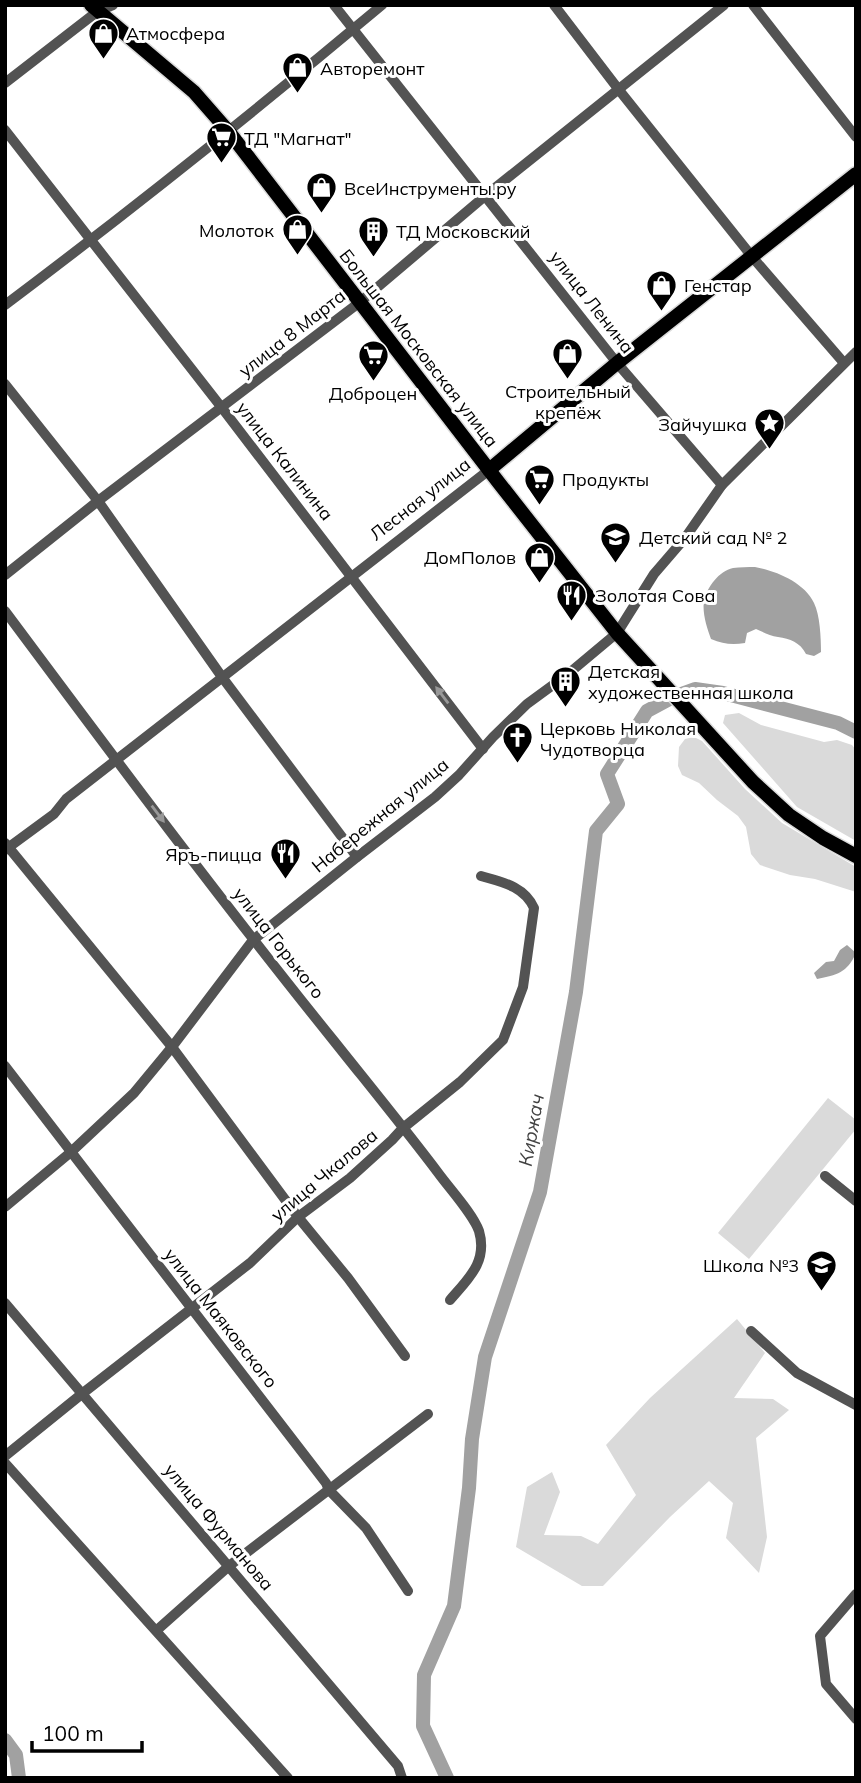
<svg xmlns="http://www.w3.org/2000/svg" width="861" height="1783" viewBox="0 0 861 1783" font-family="Mulish,sans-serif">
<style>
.green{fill:#dadada}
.water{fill:#a1a1a1}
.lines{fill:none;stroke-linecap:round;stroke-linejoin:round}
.river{stroke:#a1a1a1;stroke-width:14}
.major-casing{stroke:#dbdbdb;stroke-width:17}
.minor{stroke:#535353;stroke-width:10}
.major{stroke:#000;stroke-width:14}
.oneway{fill:#989898}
.labels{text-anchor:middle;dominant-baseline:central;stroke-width:6;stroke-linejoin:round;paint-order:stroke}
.poi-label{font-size:18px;fill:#000;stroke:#fff;text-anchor:start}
.street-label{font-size:18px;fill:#000;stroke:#fff}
.water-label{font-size:19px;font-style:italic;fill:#424242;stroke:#fff}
</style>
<rect width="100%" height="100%" fill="#fff"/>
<g class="green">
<polygon points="739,713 761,725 824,742 837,740 852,745 856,750 856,841 797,807 723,723 725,715"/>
<polygon points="694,737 702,741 745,789 782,823 856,867 856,892 815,879 790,875 760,865 751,854 746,827 738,816 717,800 699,783 682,775 678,766 679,747 685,739"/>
<polygon points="828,1098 856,1120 856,1129 749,1259 718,1233"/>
<polygon points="737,1319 765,1353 734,1398 773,1399 789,1410 756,1438 767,1537 759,1573 726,1538 733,1503 709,1481 670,1517 603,1586 582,1586 516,1547 527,1487 552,1472 560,1492 544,1535 581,1536 598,1544 636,1495 606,1445 650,1398"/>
</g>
<g class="water">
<path d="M755,567C776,571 804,582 814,603C820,615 821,638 821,652L814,656L806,654C800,642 790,639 778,637C770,636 763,632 756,629L747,633L745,643C732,645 723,644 711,639C707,628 702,613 704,601C707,587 719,571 733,568C740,567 748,567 755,567Z"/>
<path d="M847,945L856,953C847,973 837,975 817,979L814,973L826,962L834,961L840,950Z"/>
</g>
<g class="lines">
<g class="river">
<polyline points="5,1740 16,1755 19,1778"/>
<polyline points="447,1778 423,1726 424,1675 454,1606 469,1488 472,1439 485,1357 540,1192 576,992 596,831 618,804 607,774 647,711 673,697 695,689 723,693 838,723 856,732"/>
</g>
<defs>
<g id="major">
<polyline points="91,5 194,92 229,132 499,483 617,633 753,782 789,815 823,838 856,856"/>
<polyline points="489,470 617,363 856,174"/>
</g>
</defs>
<use href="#major" class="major-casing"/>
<g class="minor">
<polyline points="334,5 617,363 722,485"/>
<polyline points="554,5 619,90 754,259 844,363"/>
<polyline points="753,5 856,137"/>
<polyline points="5,83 98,11 113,5"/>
<polyline points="5,130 222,408 483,749"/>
<path d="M5,305C134,208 259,108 382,5"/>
<polyline points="5,384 98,501 222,677 357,857"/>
<polyline points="5,575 98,501 360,302 485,196 724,5"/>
<path d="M5,611C113,756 221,901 334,1041C369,1085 405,1129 439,1174C450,1189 473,1214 479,1231C488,1262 468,1279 450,1300"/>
<polyline points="5,843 172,1047 298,1217 348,1278 405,1356"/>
<polyline points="5,850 54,814 66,799 489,470"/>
<polyline points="5,1066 326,1483 329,1490 366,1528 408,1591"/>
<polyline points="825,1176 856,1201"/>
<polyline points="5,1207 71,1152 134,1093 172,1047 253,940 357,857 435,797 459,775 493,737 527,704 568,674 617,633 654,574 685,538 722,485 856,352"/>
<polyline points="5,1303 398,1766 402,1778"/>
<polyline points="751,1331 797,1373 856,1405"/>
<path d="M5,1456L83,1393L250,1263L298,1217L350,1178L392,1140L403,1128L460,1082L503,1040L523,987L534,908C524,886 502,882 481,876"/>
<polyline points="5,1463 288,1778"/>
<polyline points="856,1594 820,1636 826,1684 856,1719"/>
<polyline points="157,1630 229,1566 428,1414"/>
</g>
<use href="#major" class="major"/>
</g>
<defs><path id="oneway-solid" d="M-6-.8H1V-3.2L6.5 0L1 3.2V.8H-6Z" transform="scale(1.75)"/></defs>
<g class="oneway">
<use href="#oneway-solid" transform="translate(442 695) rotate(-127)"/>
<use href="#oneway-solid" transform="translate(158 814) rotate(53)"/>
</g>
<defs>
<symbol id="shop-pin" viewBox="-11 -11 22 30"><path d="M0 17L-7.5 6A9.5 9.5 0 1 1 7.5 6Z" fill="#000" stroke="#fff"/><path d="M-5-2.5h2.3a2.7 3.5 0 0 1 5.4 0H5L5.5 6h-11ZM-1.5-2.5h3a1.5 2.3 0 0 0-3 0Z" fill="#fff"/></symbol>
<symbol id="supermarket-pin" viewBox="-11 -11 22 30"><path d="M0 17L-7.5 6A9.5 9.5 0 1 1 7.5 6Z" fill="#000" stroke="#fff"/><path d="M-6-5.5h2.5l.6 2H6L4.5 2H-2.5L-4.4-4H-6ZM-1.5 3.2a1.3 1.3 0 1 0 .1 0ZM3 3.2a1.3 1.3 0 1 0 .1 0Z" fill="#fff"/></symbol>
<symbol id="building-pin" viewBox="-11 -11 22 30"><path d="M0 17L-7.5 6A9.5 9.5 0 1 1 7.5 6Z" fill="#000" stroke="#fff"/><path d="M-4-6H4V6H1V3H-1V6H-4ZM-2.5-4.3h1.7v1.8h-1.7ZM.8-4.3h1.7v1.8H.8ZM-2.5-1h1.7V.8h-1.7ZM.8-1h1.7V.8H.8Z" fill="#fff"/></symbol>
<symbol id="sight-pin" viewBox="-11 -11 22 30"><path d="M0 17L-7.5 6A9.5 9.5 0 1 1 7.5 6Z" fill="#000" stroke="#fff"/><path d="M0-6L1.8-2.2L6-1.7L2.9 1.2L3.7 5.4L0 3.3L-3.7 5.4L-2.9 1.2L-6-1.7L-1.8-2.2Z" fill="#fff"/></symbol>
<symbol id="school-pin" viewBox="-11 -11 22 30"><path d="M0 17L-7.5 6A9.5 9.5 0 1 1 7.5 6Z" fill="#000" stroke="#fff"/><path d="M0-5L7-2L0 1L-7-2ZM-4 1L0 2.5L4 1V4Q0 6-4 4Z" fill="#fff"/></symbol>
<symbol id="restaurant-pin" viewBox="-11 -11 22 30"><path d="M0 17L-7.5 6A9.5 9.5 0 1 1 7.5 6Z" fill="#000" stroke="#fff"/><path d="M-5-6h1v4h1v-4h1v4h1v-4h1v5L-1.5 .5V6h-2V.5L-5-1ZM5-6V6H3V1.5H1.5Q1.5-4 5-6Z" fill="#fff"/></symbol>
<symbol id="church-pin" viewBox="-11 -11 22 30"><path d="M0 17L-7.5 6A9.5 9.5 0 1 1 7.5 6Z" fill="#000" stroke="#fff"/><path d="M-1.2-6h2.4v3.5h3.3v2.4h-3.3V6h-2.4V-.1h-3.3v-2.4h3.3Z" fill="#fff"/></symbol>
</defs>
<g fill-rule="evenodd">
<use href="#shop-pin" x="86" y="16" width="35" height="47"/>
<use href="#shop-pin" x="280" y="50" width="35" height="47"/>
<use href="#supermarket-pin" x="204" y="120" width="35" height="47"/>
<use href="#shop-pin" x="304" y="170" width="35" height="47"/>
<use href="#shop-pin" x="280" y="212" width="35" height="47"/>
<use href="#building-pin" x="356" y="214" width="35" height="47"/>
<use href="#shop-pin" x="644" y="268" width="35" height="47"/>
<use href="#shop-pin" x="550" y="336" width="35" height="47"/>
<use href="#supermarket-pin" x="356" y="338" width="35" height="47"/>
<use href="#sight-pin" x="752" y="406" width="35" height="47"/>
<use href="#supermarket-pin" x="522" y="462" width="35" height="47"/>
<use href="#school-pin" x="598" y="520" width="35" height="47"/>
<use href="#shop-pin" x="522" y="540" width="35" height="47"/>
<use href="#restaurant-pin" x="554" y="578" width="35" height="47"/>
<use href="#building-pin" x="548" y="664" width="35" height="47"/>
<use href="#church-pin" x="500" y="720" width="35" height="47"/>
<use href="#restaurant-pin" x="268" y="836" width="35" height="47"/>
<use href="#school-pin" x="804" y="1248" width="35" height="47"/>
</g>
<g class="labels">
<g class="poi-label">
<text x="126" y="33">Атмосфера</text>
<text x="320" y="68">Авторемонт</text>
<text x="244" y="138">ТД "Магнат"</text>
<text x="344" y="188">ВсеИнструменты.ру</text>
<text x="274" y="230" text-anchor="end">Молоток</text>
<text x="396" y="231">ТД Московский</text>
<text x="684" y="285">Генстар</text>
<text x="568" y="391" text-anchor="middle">Строительный<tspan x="568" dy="21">крепёж</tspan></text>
<text x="373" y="393" text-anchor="middle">Доброцен</text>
<text x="747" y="424" text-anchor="end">Зайчушка</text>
<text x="562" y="479">Продукты</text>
<text x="639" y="537">Детский сад № 2</text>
<text x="516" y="557" text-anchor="end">ДомПолов</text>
<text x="595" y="595">Золотая Сова</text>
<text x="588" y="671">Детская<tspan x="588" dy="21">художественная школа</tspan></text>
<text x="540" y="728">Церковь Николая<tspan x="540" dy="21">Чудотворца</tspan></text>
<text x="262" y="854" text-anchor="end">Яръ-пицца</text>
<text x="799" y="1265" text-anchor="end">Школа №3</text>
</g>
<g class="street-label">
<text transform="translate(592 302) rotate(52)">улица Ленина</text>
<text transform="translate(292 333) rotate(-38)">улица 8 Марта</text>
<text transform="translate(419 348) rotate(52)">Большая Московская улица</text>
<text transform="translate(285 461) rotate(52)">улица Калинина</text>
<text transform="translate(420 499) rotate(-38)">Лесная улица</text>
<text transform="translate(380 815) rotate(-39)">Набережная улица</text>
<text transform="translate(279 943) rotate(52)">улица Горького</text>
<text transform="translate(324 1175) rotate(-40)">улица Чкалова</text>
<text transform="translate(221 1318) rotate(52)">улица Маяковского</text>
<text transform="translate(219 1527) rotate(50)">улица Фурманова</text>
</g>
<g class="water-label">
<text transform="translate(531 1130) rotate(-80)">Киржач</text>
</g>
</g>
<rect width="861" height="1783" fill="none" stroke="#000000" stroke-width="14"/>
<path d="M32 1741v10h110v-10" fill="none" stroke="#000000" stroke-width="3.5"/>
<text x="42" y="1741" font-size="21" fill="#000000" stroke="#ffffff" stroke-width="5" paint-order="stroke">100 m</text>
</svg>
